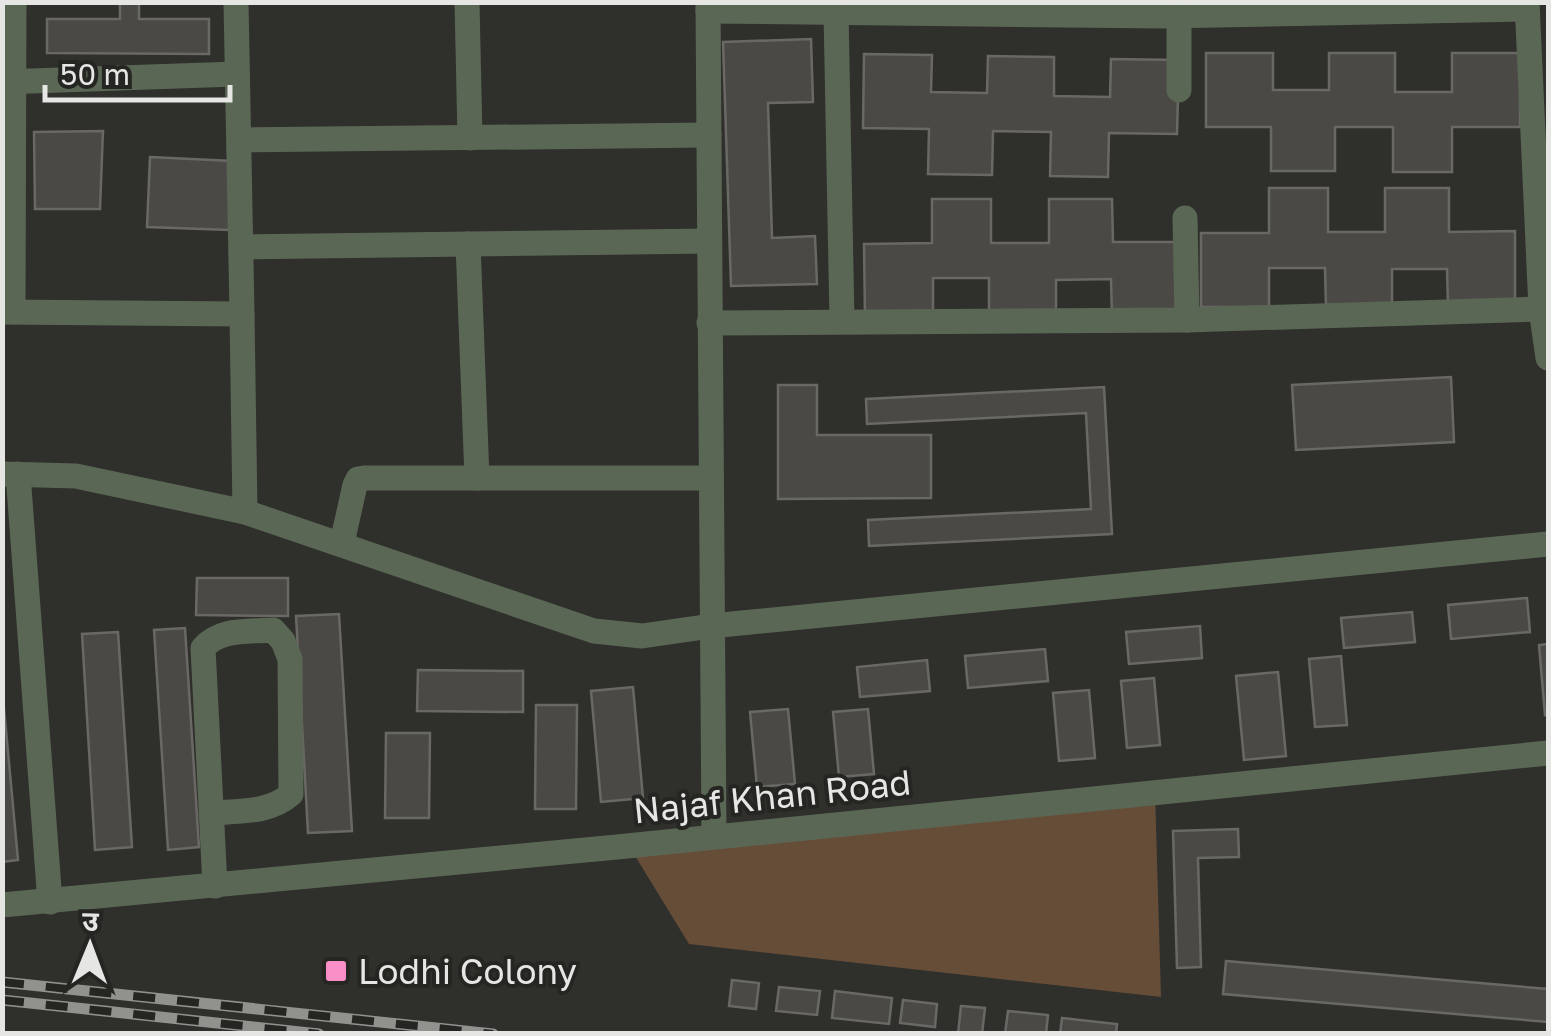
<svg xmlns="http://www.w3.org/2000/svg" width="1551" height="1036" viewBox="0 0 1551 1036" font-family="'Golos Text','Noto Sans Devanagari',sans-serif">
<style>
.green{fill:#664d38}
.building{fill:#4b4946;stroke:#6a6865;stroke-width:2.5}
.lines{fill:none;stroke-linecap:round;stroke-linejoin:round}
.minor{stroke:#5b6755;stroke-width:25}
.rail-casing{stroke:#91918e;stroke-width:11}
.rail{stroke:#252522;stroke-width:8;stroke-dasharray:22;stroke-linecap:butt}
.poi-dot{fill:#fa8fc8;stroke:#252522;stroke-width:4}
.labels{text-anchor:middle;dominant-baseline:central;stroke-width:8;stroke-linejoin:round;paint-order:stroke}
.street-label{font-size:35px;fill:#e6e6e4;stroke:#252522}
.poi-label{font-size:35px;fill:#e6e6e4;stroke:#252522;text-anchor:start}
</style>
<rect width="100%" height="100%" fill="#2f2f2c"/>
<polygon class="green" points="1155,792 1161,997 689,944 629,846"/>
<g class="building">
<polygon points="120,2 139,2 139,19 209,19 209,54 47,53 47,19 120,19"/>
<polygon points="811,39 813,102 768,103 772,238 815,236 817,284 731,286 723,42"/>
<polygon points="1206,53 1273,53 1273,90 1329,90 1329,53 1395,53 1395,92 1452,92 1452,53 1520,53 1520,127 1452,127 1452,172 1393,172 1393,127 1335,127 1335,171 1271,171 1271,127 1206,127"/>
<polygon points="864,54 932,55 931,92 987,93 988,56 1054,57 1054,96 1110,97 1111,59 1179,60 1177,134 1109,133 1108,177 1050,176 1051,132 993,131 992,175 928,174 929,129 863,128"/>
<polygon points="103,131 100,209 35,209 34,132"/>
<polygon points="150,157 232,161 229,230 147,227"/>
<polygon points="1269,188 1328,188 1328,232 1385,232 1385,188 1449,188 1449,232 1515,231 1515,305 1448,306 1447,269 1392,269 1392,306 1326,307 1325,268 1269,268 1269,307 1201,307 1201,233 1269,233"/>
<polygon points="932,199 991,199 991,243 1049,243 1049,199 1112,199 1113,242 1178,242 1179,316 1112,317 1111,279 1056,280 1056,317 989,317 989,278 933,278 933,318 865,318 864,244 932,243"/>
<polygon points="1451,377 1454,442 1296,450 1292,385"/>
<polygon points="778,385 817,385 817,435 931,435 931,498 778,499"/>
<polygon points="1104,387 1112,534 869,546 868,520 1091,509 1086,413 867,424 866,399"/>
<polygon points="197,578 288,578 288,616 196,615"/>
<polygon points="1527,598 1530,632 1451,639 1448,605"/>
<polygon points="1412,612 1415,642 1344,648 1341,618"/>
<polygon points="339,614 352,831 308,833 296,616"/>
<polygon points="1200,626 1202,658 1129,664 1126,632"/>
<polygon points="185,628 199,847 168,850 154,630"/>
<polygon points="118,632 132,847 95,850 82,634"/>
<polygon points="1548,644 1548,714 1545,715 1539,645"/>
<polygon points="1045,649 1048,681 968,688 965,656"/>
<polygon points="1341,656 1347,725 1315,727 1309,659"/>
<polygon points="927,660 930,691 860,697 857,667"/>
<polygon points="418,670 523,671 523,712 417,711"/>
<polygon points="1278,672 1286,756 1244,760 1236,676"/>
<polygon points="1154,678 1160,745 1127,748 1121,681"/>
<polygon points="2,687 18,860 2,862"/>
<polygon points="633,687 643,798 601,802 591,691"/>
<polygon points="1089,690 1095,758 1059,761 1053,693"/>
<polygon points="536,705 577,705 576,809 535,809"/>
<polygon points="788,709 795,784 757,787 750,712"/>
<polygon points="868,709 874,774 839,777 833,712"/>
<polygon points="386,733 430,733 429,818 385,818"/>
<polygon points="1238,829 1239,857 1198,858 1201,967 1177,968 1173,831"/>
<polygon points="1226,961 1548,989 1548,1022 1223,994"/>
<polygon points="732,980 759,983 756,1009 729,1006"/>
<polygon points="779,987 820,991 817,1015 776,1011"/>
<polygon points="835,991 892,998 889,1024 832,1018"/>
<polygon points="903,1000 937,1004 935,1027 900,1023"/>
<polygon points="961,1006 985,1008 982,1034 958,1034"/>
<polygon points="1008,1011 1048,1015 1046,1034 1005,1034"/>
<polygon points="1062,1018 1117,1024 1116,1034 1060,1034"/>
</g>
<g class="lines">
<g class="minor">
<polyline points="467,2 470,138"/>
<polyline points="708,2 714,836"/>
<polyline points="1527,2 1541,309 1548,358"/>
<polyline points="708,11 1164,16 1527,9"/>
<polyline points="836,12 842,321"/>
<polyline points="2,82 237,74"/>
<polyline points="1179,90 1179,16"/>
<polyline points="240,140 709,135"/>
<polyline points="1185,218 1187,320"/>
<polyline points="468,244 477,478"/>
<polyline points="243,247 709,241"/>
<polyline points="2,312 242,314 236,2"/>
<polyline points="13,312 14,2"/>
<polyline points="242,314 245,512"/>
<polyline points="709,323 1187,320 1541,309"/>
<polyline points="2,474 76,476 245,512 594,631 642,636 711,626 1548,544"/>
<polyline points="18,474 50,902"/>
<polyline points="342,543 355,485 358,479 364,478 710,478"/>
<path d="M211,813C239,811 270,813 291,794L290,659L283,641L273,630C248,632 220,628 203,648L215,886"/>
<polyline points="2,905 617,847 1548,753"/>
</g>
<defs>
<g id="rail">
<polyline points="2,982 493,1034"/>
<polyline points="2,1000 319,1034"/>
</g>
</defs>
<use href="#rail" class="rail-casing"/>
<use href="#rail" class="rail"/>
</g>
<rect class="poi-dot" x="324" y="959" width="24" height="24" rx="5"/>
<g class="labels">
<g class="street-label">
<text transform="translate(772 796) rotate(-6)">Najaf Khan Road</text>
</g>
<g class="poi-label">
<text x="358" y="971">Lodhi Colony</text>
</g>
</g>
<rect width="1551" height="1036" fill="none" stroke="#e6e6e4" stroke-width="10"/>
<g transform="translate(90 946) rotate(1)" stroke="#252522" stroke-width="8" paint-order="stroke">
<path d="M0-8L18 38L0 25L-18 38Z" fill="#e6e6e4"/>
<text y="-15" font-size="28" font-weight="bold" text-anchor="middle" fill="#e6e6e4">उ</text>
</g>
<path d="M45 85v15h185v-15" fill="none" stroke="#e6e6e4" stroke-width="5"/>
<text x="60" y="85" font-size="30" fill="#e6e6e4" stroke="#252522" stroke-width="8" paint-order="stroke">50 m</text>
</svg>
